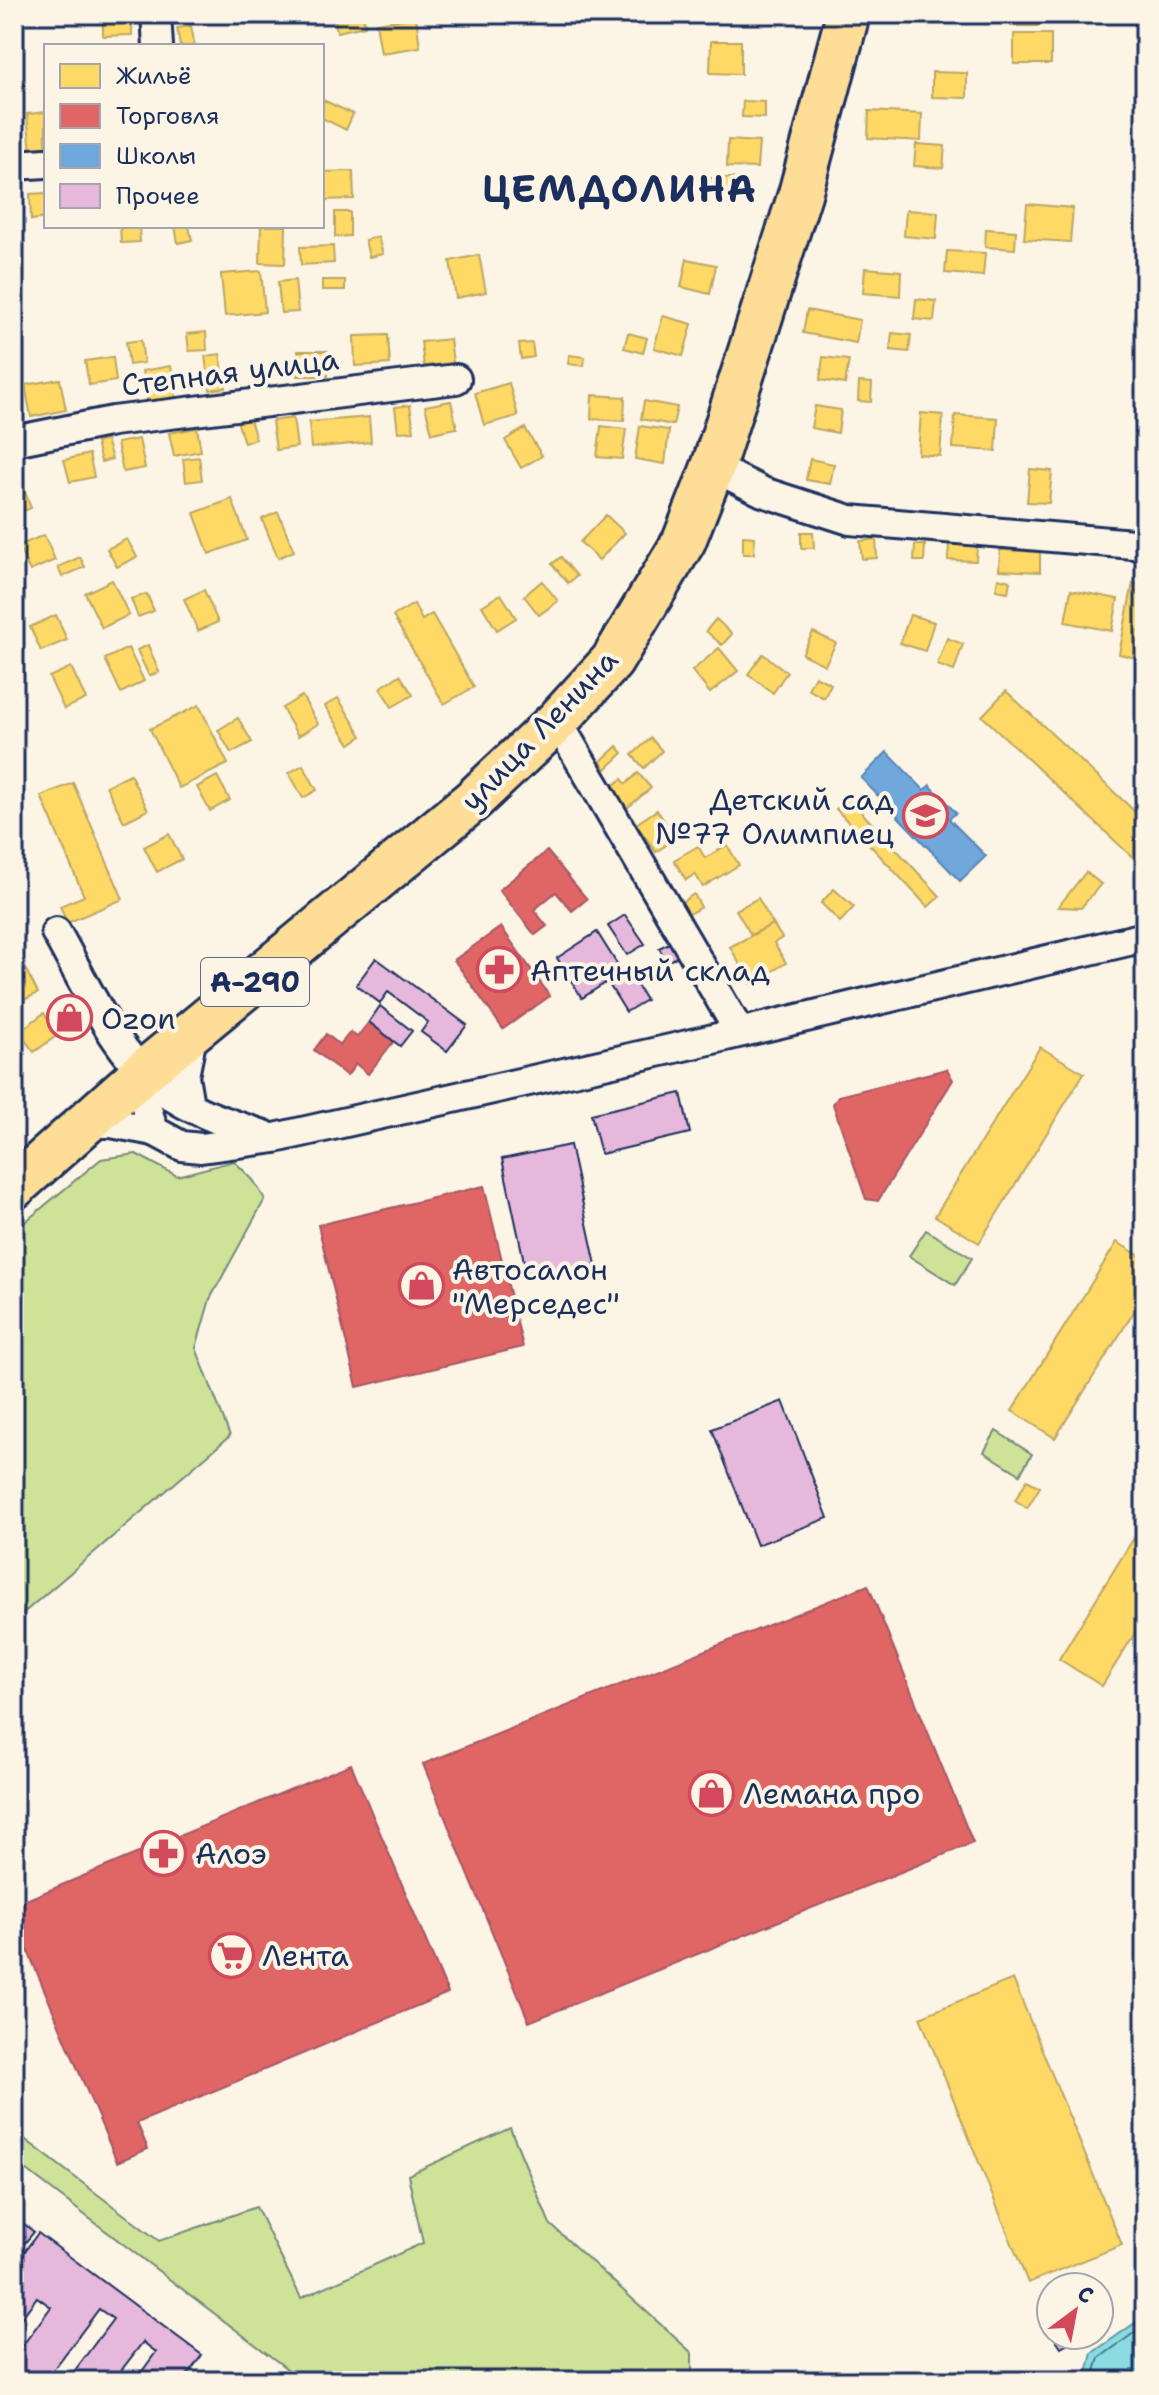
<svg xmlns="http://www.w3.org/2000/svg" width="1159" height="2395" viewBox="0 0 1159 2395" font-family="'Shantell Sans',sans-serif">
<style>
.green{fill:#cee398;stroke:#74897b;stroke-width:2}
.water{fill:#8bdce1;stroke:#5e97ad;stroke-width:2}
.homes{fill:#ffd966;stroke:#bba664;stroke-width:2}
.shops{fill:#e06666;stroke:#a55664;stroke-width:2}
.schools{fill:#6fa8dc;stroke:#5684b6;stroke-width:2}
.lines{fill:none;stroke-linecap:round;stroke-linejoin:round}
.shore{stroke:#487492;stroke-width:2}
.building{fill:#e6b8dc;stroke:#1b2f5e;stroke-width:2}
.minor-casing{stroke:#1b2f5e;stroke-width:34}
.highway-casing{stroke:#1b2f5e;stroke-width:48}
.minor{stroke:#fcf5e5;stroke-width:28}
.highway{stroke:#fedd96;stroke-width:42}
.labels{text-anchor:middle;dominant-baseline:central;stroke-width:8;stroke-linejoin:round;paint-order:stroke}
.shield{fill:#fcf5e5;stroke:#5e6a86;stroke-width:2}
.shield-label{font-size:28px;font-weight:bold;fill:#1b2f5e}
.street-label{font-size:30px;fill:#1b2f5e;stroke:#fcf5e5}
.poi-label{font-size:30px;fill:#1b2f5e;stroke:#fcf5e5;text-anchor:start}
.district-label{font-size:38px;font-weight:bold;letter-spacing:2px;fill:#1b2f5e;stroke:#fcf5e5}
</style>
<rect width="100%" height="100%" fill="#fcf5e5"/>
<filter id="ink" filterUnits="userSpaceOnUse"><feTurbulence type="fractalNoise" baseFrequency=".0125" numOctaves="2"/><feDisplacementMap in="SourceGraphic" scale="16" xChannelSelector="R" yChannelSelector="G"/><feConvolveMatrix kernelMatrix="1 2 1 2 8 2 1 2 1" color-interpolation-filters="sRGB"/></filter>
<g filter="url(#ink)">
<g class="green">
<polygon points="136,1154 177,1176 234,1161 253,1180 265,1199 210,1299 196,1348 230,1436 14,1621 14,1231 101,1159"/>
<polygon points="926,1230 972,1258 955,1285 909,1256"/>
<polygon points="996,1431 1032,1454 1020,1474 984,1452"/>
<polygon points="510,2128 550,2224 692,2353 692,2381 303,2381 14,2161 14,2131 159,2241 256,2207 301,2298 423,2243 408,2175"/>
</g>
<polygon class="water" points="1145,2316 1145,2381 1085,2381 1092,2353"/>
<g class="homes">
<polygon points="66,14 95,14 95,17 66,18"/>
<polygon points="334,14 363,14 365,26 337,32"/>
<polygon points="662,14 701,14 701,18"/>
<rect x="1011" y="14" width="28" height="12"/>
<polygon points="416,17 420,47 381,53 376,23"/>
<polygon points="132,20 132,35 103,36 103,21"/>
<polygon points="191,26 195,46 180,46 177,28"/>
<rect x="1014" y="34" width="37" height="30"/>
<polygon points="711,41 741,41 741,74 710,73"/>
<polygon points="932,72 967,73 967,98 932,97"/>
<polygon points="323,100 353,114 346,130 322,118"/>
<polygon points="743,101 765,102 765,118 742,117"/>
<polygon points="869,111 922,114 921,141 868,138"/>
<polygon points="46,112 46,150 31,152 27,114"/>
<polygon points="728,140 759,142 757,168 727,167"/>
<polygon points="916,144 945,146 943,168 914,166"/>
<polygon points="353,171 354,199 322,200 322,172"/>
<polygon points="693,178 733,178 733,192 693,193"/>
<polygon points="46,193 46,218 31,220 30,194"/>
<polygon points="14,202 18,227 14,227"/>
<polygon points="1027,204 1073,208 1070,242 1024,239"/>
<polygon points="906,210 938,212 936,239 904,236"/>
<polygon points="335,212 350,212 350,236 335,237"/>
<polygon points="120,226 139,226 140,242 121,243"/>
<polygon points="175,226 189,226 192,240 178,243"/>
<polygon points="261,226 286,226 285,264 260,263"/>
<polygon points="986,229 1016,231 1015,249 985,247"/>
<polygon points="378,237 383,254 369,257 365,240"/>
<polygon points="333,246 334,263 301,265 300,247"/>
<polygon points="947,251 985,253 983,276 945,273"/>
<polygon points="479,255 486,292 456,298 450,261"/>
<polygon points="687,259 716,265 710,294 681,287"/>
<polygon points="865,268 901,271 900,296 863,293"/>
<polygon points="261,271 265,312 225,316 221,274"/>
<polygon points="295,280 298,312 281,313 278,282"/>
<rect x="322" y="280" width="23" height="10"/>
<polygon points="916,299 936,301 934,321 914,319"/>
<polygon points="807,310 860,320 856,343 803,333"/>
<polygon points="663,316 692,324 683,356 654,348"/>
<polygon points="206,332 207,350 189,351 187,334"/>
<polygon points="628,333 647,338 643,353 624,348"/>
<polygon points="892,333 911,335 909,352 890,350"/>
<polygon points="388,335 390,364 355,366 354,336"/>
<polygon points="450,339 453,363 424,366 421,342"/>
<polygon points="141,340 144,363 129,365 126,342"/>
<polygon points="532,343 534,357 521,359 519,344"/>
<rect x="298" y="351" width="30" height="25"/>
<polygon points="220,354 226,388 210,390 205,356"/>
<polygon points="569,355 585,357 584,366 568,364"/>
<polygon points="113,357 116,381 89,385 85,361"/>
<polygon points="823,357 849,360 845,384 820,380"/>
<polygon points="171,366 176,397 148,403 142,371"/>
<polygon points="60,379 66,410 31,417 25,385"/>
<polygon points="859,382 872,383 871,402 858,401"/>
<polygon points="509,383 518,416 484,425 475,393"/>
<polygon points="592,395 625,397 624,421 591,419"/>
<polygon points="451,401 457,428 432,433 425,406"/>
<polygon points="644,401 677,407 673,425 641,419"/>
<polygon points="410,405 414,431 398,432 395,407"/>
<polygon points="815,406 841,410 838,433 811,428"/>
<polygon points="247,410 256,439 244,443 235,414"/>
<polygon points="921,413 943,415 940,456 918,454"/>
<polygon points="955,415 998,418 996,451 953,448"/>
<polygon points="369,417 371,442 311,448 309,422"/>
<polygon points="293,418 297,447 276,450 272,421"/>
<polygon points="601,426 626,429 622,459 597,457"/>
<polygon points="640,426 669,430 665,464 635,459"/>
<polygon points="197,428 201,451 174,456 169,433"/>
<polygon points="525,428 542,456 521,468 505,440"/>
<polygon points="139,439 145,468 123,472 117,443"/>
<polygon points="106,440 112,459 101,462 96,443"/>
<polygon points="89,454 94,477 70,482 64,460"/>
<polygon points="199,457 202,480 186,482 183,459"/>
<polygon points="810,459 834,464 830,484 806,480"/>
<polygon points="1030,469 1052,471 1049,503 1027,502"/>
<polygon points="17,470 31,508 14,515 14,471"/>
<polygon points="232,499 247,540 209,554 194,513"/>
<polygon points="278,512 294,551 278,558 262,519"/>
<polygon points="606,515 625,533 599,560 580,542"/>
<polygon points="801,532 813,532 814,548 801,548"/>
<polygon points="44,535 55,560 30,571 18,546"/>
<polygon points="743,536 755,537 754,554 743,554"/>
<polygon points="127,539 137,557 117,567 107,549"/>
<polygon points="876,539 877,558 862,559 860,541"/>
<polygon points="949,544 977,546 976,561 948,560"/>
<polygon points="915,545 925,545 924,561 914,561"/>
<polygon points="1000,550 1040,552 1040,572 999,570"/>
<polygon points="80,557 85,567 62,577 58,567"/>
<polygon points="561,557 577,576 568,583 552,564"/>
<polygon points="998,578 1010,581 1008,592 996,590"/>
<polygon points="112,580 129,615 102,628 85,593"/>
<polygon points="542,581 558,601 539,615 524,596"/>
<polygon points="1133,583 1145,585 1145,660 1119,654"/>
<polygon points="204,590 218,622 198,631 184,599"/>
<polygon points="1071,590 1118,599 1112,631 1065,622"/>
<polygon points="147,594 154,611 138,617 131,599"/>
<polygon points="501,594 516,618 497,630 482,606"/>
<polygon points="414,604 422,620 432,614 474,687 444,704 393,616"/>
<polygon points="56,615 67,640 41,651 30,627"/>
<polygon points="910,615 934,622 925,651 900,643"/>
<polygon points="716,619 732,634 722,645 706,631"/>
<polygon points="813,632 836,643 825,665 802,654"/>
<polygon points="947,638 963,644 954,671 937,665"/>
<polygon points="148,645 159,672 149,676 137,650"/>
<polygon points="128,648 144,681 121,693 105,659"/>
<polygon points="719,648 738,671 710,693 692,671"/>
<polygon points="763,654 787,672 773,693 748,674"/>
<polygon points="71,667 86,699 64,709 49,677"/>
<polygon points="400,675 413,695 392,707 380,688"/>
<polygon points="815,676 831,684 824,698 808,689"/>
<polygon points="1006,691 1145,821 1145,869 982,716"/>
<polygon points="302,696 318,724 298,736 282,708"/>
<polygon points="338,698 362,736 350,744 325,706"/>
<polygon points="199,705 228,764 179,788 150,729"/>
<polygon points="238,718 252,742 231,753 218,730"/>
<polygon points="651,738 662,751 644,768 632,755"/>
<polygon points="617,746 623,753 606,769 600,762"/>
<polygon points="303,765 317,790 303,798 289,773"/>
<polygon points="638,773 651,788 627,808 610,788 622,779 626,784"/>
<polygon points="130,774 148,810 124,822 106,786"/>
<polygon points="217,776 230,800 210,811 197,787"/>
<polygon points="73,783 123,899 67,923 60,906 84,896 41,796"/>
<polygon points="848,798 940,896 928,907 836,809"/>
<polygon points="657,810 676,838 656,852 636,824"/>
<polygon points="169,834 182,859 157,872 144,847"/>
<polygon points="727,845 739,865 703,887 695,874 686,880 674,860 698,846 705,858"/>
<polygon points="1086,872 1101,884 1081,908 1058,907"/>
<polygon points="834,889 854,907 840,922 821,903"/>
<polygon points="694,894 701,907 689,914 682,902"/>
<polygon points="758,898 773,924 751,935 736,910"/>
<polygon points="773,924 782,938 774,943 786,963 751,984 730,947"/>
<polygon points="26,970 38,993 16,1004 14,976"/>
<polygon points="44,1013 59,1034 34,1052 19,1032"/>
<polygon points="1040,1047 1084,1073 979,1243 935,1216"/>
<polygon points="1117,1242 1145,1259 1145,1294 1055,1438 1012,1411"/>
<polygon points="1027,1480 1040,1487 1027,1508 1015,1500"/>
<polygon points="1145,1520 1145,1617 1102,1686 1059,1659"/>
<polygon points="1013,1979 1122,2245 1028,2283 920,2017"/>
</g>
<g class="shops">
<polygon points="547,851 587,899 572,911 556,892 534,910 547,926 535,935 499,890"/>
<polygon points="501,927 550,996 503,1029 454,960"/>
<polygon points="68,1000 83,1020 71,1028 56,1008"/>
<polygon points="369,1022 394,1041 368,1074 356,1064 347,1076 314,1050 326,1034 340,1045 350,1032 357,1037"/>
<polygon points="947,1069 953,1080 878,1201 866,1199 833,1104 838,1096"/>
<polygon points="484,1186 523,1347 357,1387 318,1225"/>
<polygon points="868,1585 973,1843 529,2022 423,1764"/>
<polygon points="351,1764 448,1993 137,2123 148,2149 117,2162 14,1918 14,1905"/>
</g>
<polygon class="schools" points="887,752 924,790 930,785 956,813 949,819 986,856 960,881 861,778"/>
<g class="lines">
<polyline class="shore" points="1092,2381 1099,2358 1145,2325"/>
</g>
<g class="building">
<polygon points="625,915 645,944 627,955 608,926"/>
<polygon points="597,932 622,972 582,998 557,958"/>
<polygon points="671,942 678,956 667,962 659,948"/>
<polygon points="376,958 467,1025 447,1051 421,1032 428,1022 388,992 380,1003 356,985"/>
<polygon points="630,974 646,1000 626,1012 610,986"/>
<polygon points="380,1006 412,1031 400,1046 369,1022"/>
<polygon points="681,1093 690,1133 601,1154 591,1114"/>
<polygon points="570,1145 596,1265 528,1280 502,1159"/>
<polygon points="783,1401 828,1518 757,1545 712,1429"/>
<polygon points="14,2216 34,2232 23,2245 14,2238"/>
<polygon points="38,2233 202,2355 183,2381 135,2381 156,2352 143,2342 113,2381 67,2381 113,2319 99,2309 45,2381 14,2381 14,2357 51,2307 37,2297 14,2328 14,2266"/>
<polygon points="1053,2335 1077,2335 1078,2337 1061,2347"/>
</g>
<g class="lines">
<defs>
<g id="minor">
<polyline points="156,14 158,46"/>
<polyline points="14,165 46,163"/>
<polyline points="14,441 113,421 456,379"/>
<polyline points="713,467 763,492 850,520 1145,545"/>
<polyline points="557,721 739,1031"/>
<path d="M56,932C88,988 117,1061 173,1097C201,1115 233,1125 264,1135"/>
<polyline points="143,1072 145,1103 154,1131 182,1146 201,1148 275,1138 675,1048 1145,937"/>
<polyline points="189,1105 184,1076 193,1032"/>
<polyline points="87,1123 111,1123 154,1131"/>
</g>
<polyline id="highway" points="14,1187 143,1072 472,801 557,721 612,661 684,541 713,467 800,194 848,14"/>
</defs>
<use href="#minor" class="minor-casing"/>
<use href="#highway" class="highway-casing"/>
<use href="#minor" class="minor"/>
<use href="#highway" class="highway"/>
</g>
</g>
<defs>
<symbol id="school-ring" viewBox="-11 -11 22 22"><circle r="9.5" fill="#fcf5e5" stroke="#d1495b" stroke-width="1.5"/><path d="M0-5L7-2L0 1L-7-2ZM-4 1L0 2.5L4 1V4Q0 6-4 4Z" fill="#d1495b"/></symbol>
<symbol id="pharmacy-ring" viewBox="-11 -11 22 22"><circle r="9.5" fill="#fcf5e5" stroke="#d1495b" stroke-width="1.5"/><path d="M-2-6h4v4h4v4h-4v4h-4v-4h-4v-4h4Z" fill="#d1495b"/></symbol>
<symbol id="shop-ring" viewBox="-11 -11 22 22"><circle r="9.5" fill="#fcf5e5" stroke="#d1495b" stroke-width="1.5"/><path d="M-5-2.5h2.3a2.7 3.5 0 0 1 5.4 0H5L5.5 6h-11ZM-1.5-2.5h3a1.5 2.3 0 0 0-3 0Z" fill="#d1495b"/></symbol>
<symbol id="supermarket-ring" viewBox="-11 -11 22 22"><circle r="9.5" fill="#fcf5e5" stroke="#d1495b" stroke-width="1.5"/><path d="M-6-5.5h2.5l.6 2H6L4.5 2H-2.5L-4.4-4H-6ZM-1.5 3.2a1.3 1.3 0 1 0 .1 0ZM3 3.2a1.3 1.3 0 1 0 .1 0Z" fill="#d1495b"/></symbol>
</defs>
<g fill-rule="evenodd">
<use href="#school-ring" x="900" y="790" width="51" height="51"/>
<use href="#pharmacy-ring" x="474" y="944" width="51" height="51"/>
<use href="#shop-ring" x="44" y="992" width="51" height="51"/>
<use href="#shop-ring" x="396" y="1260" width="51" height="51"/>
<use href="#shop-ring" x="686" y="1768" width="51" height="51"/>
<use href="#pharmacy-ring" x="138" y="1828" width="51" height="51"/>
<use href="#supermarket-ring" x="206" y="1930" width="51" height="51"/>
</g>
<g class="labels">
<rect class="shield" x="201" y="958" width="108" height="48" rx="6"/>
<g class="shield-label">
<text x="255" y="982">А-290</text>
</g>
<g class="street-label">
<text transform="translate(230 372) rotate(-7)">Степная улица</text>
<text transform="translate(539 730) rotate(-46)">улица Ленина</text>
</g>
<g class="poi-label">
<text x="894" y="799" text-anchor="end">Детский сад<tspan x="894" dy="34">№77 Олимпиец</tspan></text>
<text x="530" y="970">Аптечный склад</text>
<text x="101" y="1018">Ozon</text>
<text x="452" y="1269">Автосалон<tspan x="452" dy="34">"Мерседес"</tspan></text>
<text x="743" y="1793">Лемана про</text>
<text x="195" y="1853">Алоэ</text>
<text x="262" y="1955">Лента</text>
</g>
<g class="district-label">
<text x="620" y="188">ЦЕМДОЛИНА</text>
</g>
</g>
<rect width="1159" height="2395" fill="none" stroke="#fcf5e5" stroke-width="48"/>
<rect x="24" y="24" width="1111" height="2347" fill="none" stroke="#1b2f5e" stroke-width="3" filter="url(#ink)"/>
<rect x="44" y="44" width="280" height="184" fill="#fcf5e5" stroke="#a2a6af" stroke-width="2"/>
<rect x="60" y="64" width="40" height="24" fill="#ffd966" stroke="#a2a6af" stroke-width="2"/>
<text x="116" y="84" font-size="24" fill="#1b2f5e">Жильё</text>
<rect x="60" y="104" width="40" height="24" fill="#e06666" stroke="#a2a6af" stroke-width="2"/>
<text x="116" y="124" font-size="24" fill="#1b2f5e">Торговля</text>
<rect x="60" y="144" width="40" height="24" fill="#6fa8dc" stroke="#a2a6af" stroke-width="2"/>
<text x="116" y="164" font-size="24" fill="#1b2f5e">Школы</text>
<rect x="60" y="184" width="40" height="24" fill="#e6b8dc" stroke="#a2a6af" stroke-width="2"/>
<text x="116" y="204" font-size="24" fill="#1b2f5e">Прочее</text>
<g transform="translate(1075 2311) rotate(32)"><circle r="38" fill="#fcf5e5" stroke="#a2a6af" stroke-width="2"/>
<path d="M0-6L14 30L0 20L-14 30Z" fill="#d1495b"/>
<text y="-12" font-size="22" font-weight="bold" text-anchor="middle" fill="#1b2f5e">С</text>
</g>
</svg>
